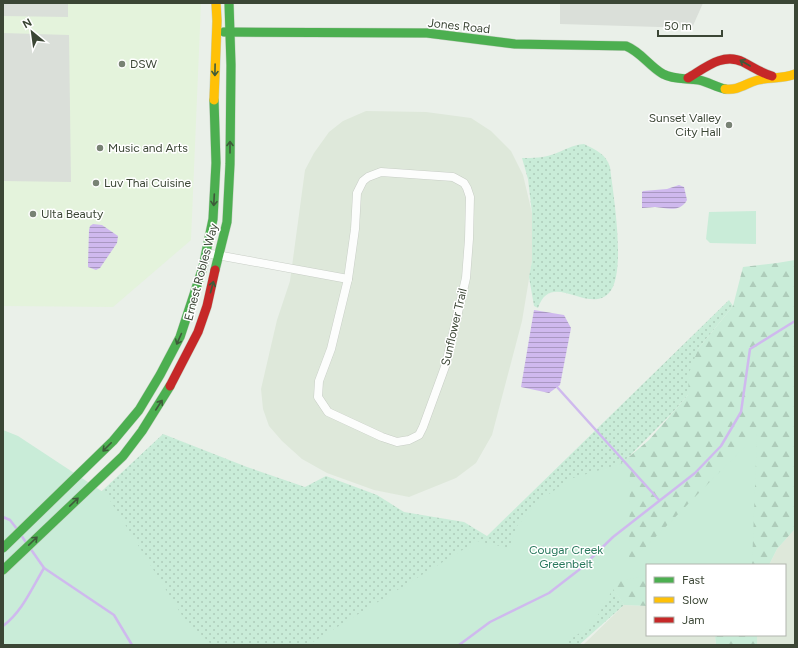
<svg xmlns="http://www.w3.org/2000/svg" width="798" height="648" viewBox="0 0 798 648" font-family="Figtree,sans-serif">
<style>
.residential{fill:#dee8da}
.commercial{fill:#e4f3dc}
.grass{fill:url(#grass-dots)}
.forest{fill:url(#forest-firs)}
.green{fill:#c9ecd8}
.parking{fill:#dadfd9}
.water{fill:url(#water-rules)}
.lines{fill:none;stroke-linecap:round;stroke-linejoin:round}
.stream{stroke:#cfb9ee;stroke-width:2.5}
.street-casing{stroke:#c8cec6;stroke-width:9}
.fast-casing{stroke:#c5d0c2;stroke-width:10}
.slow-casing{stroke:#c5d0c2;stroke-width:10}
.jam-casing{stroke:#c5d0c2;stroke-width:10}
.street{stroke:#fcfdfc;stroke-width:8}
.fast{stroke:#4caf50;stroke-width:9}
.slow{stroke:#ffc107;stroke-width:9}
.jam{stroke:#c62828;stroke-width:9}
.oneway{stroke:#3e5b3a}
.poi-dot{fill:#788274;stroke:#fff;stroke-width:1.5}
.labels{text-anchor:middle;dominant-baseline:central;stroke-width:3;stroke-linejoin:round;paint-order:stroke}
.street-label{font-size:12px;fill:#3b4635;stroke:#fff}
.poi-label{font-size:12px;fill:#3b4635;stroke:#fff;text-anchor:start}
.park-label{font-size:12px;fill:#28785c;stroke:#fff}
</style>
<defs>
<pattern id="grass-dots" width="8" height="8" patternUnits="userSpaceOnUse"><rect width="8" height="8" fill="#c9ecd8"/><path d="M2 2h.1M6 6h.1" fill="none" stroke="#aeccba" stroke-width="1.8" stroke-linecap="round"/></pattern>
<pattern id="forest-firs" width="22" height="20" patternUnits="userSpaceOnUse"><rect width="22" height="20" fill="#c9ecd8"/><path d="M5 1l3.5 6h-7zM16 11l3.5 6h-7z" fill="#aeccba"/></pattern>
<pattern id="water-rules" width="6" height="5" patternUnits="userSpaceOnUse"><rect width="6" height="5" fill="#cfb9ee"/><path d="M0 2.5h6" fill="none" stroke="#a998c2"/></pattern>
</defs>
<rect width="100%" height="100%" fill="#eaf0e9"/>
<g class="residential">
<polygon points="366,111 426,112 471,118 491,131 511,151 523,175 532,213 532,261 522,321 492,435 476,463 456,478 409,497 374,490 327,473 302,459 282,441 269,426 263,409 261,389 277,320 290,281 305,170 314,153 329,132 343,121"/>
<polygon points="795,529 795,645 757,645 757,635 785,635 785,565 769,565 777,549"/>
<polygon points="624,605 647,606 647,635 715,635 716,645 583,645"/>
</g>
<polygon class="commercial" points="3,3 201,3 191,240 113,307 3,306"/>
<g class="grass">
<path d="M584,144C596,150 606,154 610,167C613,193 627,274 609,293C588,315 551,269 538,308L534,306L529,277L532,261V213L528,179L522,158C533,158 544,158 554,154C565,150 572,145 584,144Z"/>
<polygon points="729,300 733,306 698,349 688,395 674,411 584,502 581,538 624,605 579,645 132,645 60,530 163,434 247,467 305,487 326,476 377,495 404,512 464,522 487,536"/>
</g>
<g class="forest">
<polygon points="795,260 795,529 777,549 769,565 647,565 647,606 624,605 607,580 606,476 649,440 688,395 689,373 698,349 733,306 743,267 777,263"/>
<polygon points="715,635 757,635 757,645 716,645"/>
</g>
<g class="green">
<polygon points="756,211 756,244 710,243 706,239 709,212"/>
<polygon points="3,430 18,436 106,494 183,617 212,645 5,645 3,643"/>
<polygon points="757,434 752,565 647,565 647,575 617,582 593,624 562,645 308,645 477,541 509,548 517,526 540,500 573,478 630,461 629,564"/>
</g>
<g class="parking">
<polygon points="3,3 68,3 68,17 3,16"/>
<polygon points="560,3 703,3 692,28 560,24"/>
<polygon points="3,33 69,35 71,182 3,181"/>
</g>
<g class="water">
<path d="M679,185L684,187L687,200C680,213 667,208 655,207C651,207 647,208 642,208V192L643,191L667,189Z"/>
<polygon points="93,224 102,225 118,236 117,243 100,268 96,270 88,267 88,265 89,230 90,226"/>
<polygon points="534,310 564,315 571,328 560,385 549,393 521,387"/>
</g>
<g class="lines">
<g class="stream">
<polyline points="557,387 659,500"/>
<polyline points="3,517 10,520 17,529"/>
<polyline points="21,535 27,544"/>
<polyline points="30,548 44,568 114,615 132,645"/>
<path d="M3,626C22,612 32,588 44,568"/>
<polyline points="459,645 490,622 549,593 580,569 613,537 695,473 721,446 741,412 750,349 795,321"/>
</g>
<defs>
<g id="street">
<polygon points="381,172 453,177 464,183 467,188 470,197 469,239 466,278 446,364 423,427 419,435 409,440 397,442 382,437 328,412 318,397 319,381 331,349 348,279 355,229 357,193 363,181 368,177"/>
<polyline points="206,253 348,279"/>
</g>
<g id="fast">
<path d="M224,32L427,33L515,44L626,46C641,52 649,66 663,74C674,80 687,78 699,80C708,82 716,87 725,89"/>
<polyline points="215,270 227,222 230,164 231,65 229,3"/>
<polyline points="3,548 113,441 139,410 160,375 180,337 203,267 213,219 216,163 214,100"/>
<polyline points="3,570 123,456 142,431 170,386"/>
</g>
<g id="slow">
<path d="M725,89C738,91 746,83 758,80C770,77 783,79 795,74"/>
<polyline points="214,100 217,21 216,3"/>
</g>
<g id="jam">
<path d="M688,78C705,68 723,52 743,62C753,67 761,73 772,76"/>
<polyline points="170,386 198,332 207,306 215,270"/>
</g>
</defs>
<use href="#street" class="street-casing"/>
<use href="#fast" class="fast-casing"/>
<use href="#slow" class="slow-casing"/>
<use href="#jam" class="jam-casing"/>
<use href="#street" class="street"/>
<use href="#fast" class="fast"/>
<use href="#slow" class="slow"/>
<use href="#jam" class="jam"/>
</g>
<defs><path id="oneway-shaft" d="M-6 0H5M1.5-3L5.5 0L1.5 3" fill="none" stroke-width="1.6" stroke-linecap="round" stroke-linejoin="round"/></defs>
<g class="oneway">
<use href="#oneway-shaft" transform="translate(745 63) rotate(-150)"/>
<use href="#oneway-shaft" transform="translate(215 70) rotate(91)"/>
<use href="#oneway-shaft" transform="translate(230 147) rotate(-90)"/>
<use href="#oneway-shaft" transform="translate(214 200) rotate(93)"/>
<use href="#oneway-shaft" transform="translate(212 287) rotate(-75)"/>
<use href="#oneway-shaft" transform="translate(179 339) rotate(114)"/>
<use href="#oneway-shaft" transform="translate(159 405) rotate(-57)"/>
<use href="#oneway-shaft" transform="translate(107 447) rotate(135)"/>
<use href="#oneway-shaft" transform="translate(74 502) rotate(-44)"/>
<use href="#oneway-shaft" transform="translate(33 541) rotate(-44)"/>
</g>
<g class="poi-dot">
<circle cx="122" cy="64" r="4"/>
<circle cx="729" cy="125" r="4"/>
<circle cx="100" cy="148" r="4"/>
<circle cx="96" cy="183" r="4"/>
<circle cx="33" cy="214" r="4"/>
</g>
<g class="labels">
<g class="street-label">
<text transform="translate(459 26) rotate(6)">Jones Road</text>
<text transform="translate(201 272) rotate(-75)">Ernest Robles Way</text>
<text transform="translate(454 327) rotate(-77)">Sunflower Trail</text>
</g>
<g class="poi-label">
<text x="130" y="64">DSW</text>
<text x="721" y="118" text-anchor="end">Sunset Valley<tspan x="721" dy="14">City Hall</tspan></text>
<text x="108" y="148">Music and Arts</text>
<text x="104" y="183">Luv Thai Cuisine</text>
<text x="41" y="214">Ulta Beauty</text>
</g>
<g class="park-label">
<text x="566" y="550">Cougar Creek<tspan x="566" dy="14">Greenbelt</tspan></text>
</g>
</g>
<rect width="798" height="648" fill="none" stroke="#3b4635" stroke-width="8"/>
<rect x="646" y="564" width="140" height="72" fill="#ffffff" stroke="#b1b5ae"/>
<rect x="654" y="577" width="20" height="6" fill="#4caf50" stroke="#b1b5ae"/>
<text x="682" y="584" font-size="12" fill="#3b4635">Fast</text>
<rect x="654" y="597" width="20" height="6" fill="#ffc107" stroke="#b1b5ae"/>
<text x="682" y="604" font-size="12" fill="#3b4635">Slow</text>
<rect x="654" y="617" width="20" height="6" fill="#c62828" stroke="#b1b5ae"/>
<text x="682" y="624" font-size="12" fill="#3b4635">Jam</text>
<g transform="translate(32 32) rotate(331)" stroke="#ffffff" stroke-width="3" paint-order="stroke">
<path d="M0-3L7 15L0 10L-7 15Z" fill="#3b4635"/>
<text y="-6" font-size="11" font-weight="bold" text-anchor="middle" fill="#3b4635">N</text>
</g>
<path d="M658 30v6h64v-6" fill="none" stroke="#3b4635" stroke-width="2"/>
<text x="664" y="30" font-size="12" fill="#3b4635" stroke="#ffffff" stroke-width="3" paint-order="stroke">50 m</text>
</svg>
